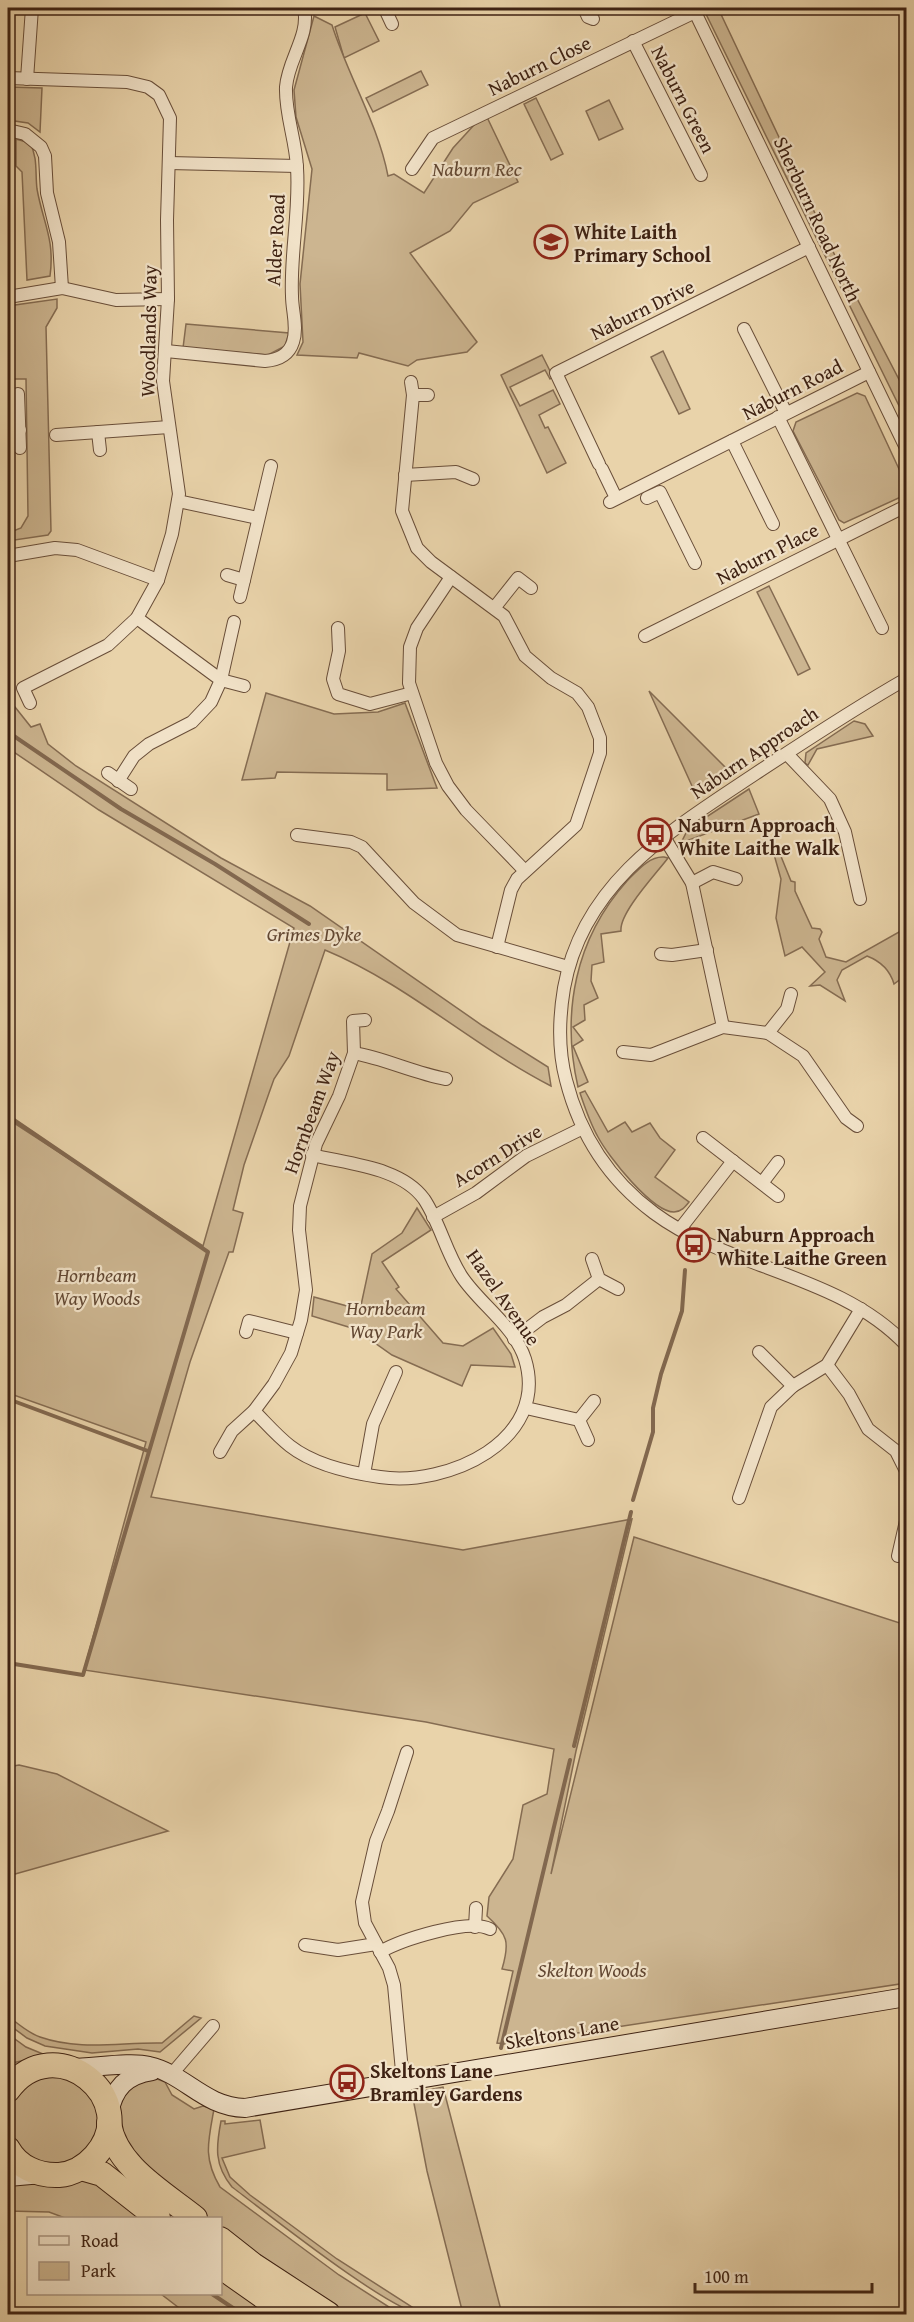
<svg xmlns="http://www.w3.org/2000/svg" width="914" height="2322" viewBox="0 0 914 2322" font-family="'Gentium Book Plus',serif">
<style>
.green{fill:#ccb590;stroke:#856c52;stroke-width:1.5}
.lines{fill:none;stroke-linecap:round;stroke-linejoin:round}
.stream{stroke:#82684f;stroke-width:4}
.street-casing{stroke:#694e39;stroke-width:14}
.secondary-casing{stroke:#3e2213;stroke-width:20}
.highway-casing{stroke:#3e2213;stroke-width:26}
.street{stroke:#f1e2c8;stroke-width:12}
.secondary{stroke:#f1e2c8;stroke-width:18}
.highway{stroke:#e9d3aa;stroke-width:24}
.labels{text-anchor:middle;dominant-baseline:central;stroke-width:4.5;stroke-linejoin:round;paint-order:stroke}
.street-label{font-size:20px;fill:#3e2213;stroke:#f1e2c8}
.park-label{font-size:20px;font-style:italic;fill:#624732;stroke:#f1e2c8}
.poi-label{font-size:20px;font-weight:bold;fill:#3e2213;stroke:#f1e2c8;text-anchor:start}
</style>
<rect width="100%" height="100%" fill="#e9d3aa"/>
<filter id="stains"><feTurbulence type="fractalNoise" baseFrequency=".00333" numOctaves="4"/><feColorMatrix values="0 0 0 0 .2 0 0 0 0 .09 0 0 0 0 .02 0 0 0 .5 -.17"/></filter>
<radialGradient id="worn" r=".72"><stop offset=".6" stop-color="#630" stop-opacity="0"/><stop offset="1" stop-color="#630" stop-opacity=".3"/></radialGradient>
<g class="green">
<polygon points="703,8 718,8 838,262 906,393 906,420"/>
<polygon points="365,13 379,41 344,58 335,27"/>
<path d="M314,16L332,25C348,76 378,124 388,176L394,174L424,193L453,148L485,113L518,182L473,203L450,231L410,253L477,342L467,352L417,360L408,366L359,353L357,358L297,355L303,342L300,284L312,169L296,117L294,90Z"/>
<polygon points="421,71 428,85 373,112 366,98"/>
<polygon points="8,87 42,88 40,132 28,123 8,120"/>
<polygon points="536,98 563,154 551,160 524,104"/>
<polygon points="609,100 623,129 599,140 586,111"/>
<path d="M16,139L30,143C38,158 35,172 37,189C43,223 55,239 50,276L27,280L22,172L16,166Z"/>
<polygon points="57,299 57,308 46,327 51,531 48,535 8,541 8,533 21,528 28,516 26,379 10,379 8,306"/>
<polygon points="186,324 289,333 285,346 268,355 183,348"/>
<polygon points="663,351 690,409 679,414 651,357"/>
<polygon points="542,355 553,377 550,379 545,370 510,387 520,406 553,390 560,404 539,415 545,428 548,427 566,463 547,473 501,375"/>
<polygon points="857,393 865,396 906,484 903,496 844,523 839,520 793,431 796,422"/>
<polygon points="769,586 810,669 798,675 757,592"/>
<polygon points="649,691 732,774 697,797"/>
<polygon points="266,693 334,714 378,712 405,703 437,788 387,790 387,774 277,772 275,778 242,780"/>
<path d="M15,707L31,727L40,724L48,744L76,766L221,858L310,906L483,1026L548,1067L551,1086C473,1046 407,984 325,950L289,1056L274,1079L269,1093L244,1165L233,1210L243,1213L233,1252H229L190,1362L151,1497L463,1550L632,1519L576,1751L551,1874L634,1537L906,1625V1983L505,2044L497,2043L513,1971L502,1969C510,1942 508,1935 487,1916L489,1897L513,1859L523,1805L547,1794L554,1749L426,1722L84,1670L146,1442L8,1393V1119L203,1246L294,928L99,810L8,748V708Z"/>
<polygon points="854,721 865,724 873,736 817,749 808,765 805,763 806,753"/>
<polygon points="749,789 759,814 681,843 688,829"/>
<path d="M778,849L791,881L795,882V891L812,928L820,929L822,932L819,939L826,957L846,962L906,928V965L900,968L902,978L894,984C890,970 880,961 867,956L842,970L837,980L845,1001L820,985L810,986L825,972L802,947L785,956L776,918L781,879L773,851Z"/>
<path d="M664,857L668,858C656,874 619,913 621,931L601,934L604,962L592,965L591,981L598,998L584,1005L585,1020L573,1027L583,1040L573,1046L588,1082L578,1087C561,1013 575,939 627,881C637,871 649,856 664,857Z"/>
<path d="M585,1091L608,1132L625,1122L632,1132L650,1123L660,1138L675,1150L655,1177L689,1202C685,1207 681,1212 674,1212C652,1212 608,1156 598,1137C590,1123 585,1108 580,1093Z"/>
<polygon points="417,1208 431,1230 382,1262 399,1287 396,1289 443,1343 463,1346 493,1328 511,1354 515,1367 471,1365 462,1386 392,1355 355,1329 312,1316 314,1297 347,1306 351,1310 352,1308 360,1310 372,1254 402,1233"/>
<polygon points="19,1765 57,1774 168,1831 8,1876 8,1767"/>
<path d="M8,2016C17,2023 28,2033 40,2037C80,2051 121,2042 162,2043L194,2016L201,2018L160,2052L138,2049L92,2053L45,2046L27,2038L8,2024Z"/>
<polygon points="8,2034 26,2047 43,2054 43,2056 8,2064"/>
<polygon points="46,2073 86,2084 102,2122 82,2158 45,2166 14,2145 9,2133 8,2114 13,2096"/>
<path d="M155,2078L165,2082L172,2095L194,2109L203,2106L214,2109C208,2142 203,2158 220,2187L339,2275L400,2314H338L221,2231L220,2218H204L131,2154L117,2131L121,2089Z"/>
<polygon points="443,2087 502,2314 463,2314 427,2171 412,2093"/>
<path d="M260,2120L265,2148L222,2158L230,2177L250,2195L337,2259L423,2314C394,2315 263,2210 232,2187C214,2165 216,2147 221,2121H225V2124Z"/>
<polygon points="89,2177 148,2218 65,2218 49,2212 8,2211 8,2180"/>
<polygon points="221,2275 277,2314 187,2314 161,2294 220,2294"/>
</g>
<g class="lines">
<g class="stream">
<polyline points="8,732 121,809 215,864 309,924"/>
<polyline points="8,1116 208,1252 83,1675 8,1663"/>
<polyline points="8,1399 148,1451"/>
<polyline points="633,1500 653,1432 653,1408 661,1374 682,1311 685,1270"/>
<polyline points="574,1746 631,1512"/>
<polyline points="501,2048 570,1760"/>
<polyline points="212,2294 242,2314"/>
</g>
<defs>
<g id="street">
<polyline points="387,8 385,9 392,24"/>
<polyline points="584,8 588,17 593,19"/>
<polyline points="693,8 906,448"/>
<polyline points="633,41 701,175"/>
<polyline points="8,78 127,82 148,87 159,95 170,118 167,220 168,299 163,381 179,494 172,534 158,580 137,618 108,645 23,688 30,703"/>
<polyline points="27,79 32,8"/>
<polyline points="8,130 25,134 41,147 45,156 47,193 59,242 62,288"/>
<polyline points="169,163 297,166"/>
<polyline points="412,169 433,138 695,12"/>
<polyline points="8,297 62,288 116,300 168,299"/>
<polyline points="744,329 786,413"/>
<path d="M166,351L265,361C278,360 289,355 293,342C298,327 292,311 292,296C290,254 300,211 297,168C296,140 285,115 286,87C288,59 310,36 304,8"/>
<polyline points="411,382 413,395 428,395"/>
<polyline points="18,394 20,448"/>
<polyline points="413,395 402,511 417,548 431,562 504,616 525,656 551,678 577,693 588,707 600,738 600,753 576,825 517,879 511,890 497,947"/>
<polyline points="778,417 882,628"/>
<polyline points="8,430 20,430"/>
<polyline points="98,432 100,450"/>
<polyline points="56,435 169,427"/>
<polyline points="732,441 773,524"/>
<polyline points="599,464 556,373 809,247"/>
<polyline points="602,469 616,498"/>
<polyline points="405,475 456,472 473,479"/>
<polyline points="647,498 660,492 695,563"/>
<polyline points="178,501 258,518"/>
<polyline points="610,502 869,372"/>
<polyline points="8,556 55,548 77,550 158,580"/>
<polyline points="227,575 244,580"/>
<polyline points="451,577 417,628 410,647 409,683 436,763 448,786 466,810 525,871"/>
<polyline points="240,597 271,466"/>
<polyline points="495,607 518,578 531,588"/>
<polyline points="234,622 221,680 244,686"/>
<polyline points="338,628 339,651 333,679 338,694 370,704 412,693"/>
<polyline points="645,636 906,506"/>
<path d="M906,679C855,708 805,741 755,774C671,830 583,882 564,988C559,1018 558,1050 566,1080C580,1135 608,1179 654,1213C731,1270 839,1274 906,1345"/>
<polyline points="787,754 830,799 845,832 860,899"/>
<polyline points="108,773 131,789"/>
<polyline points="118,781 134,756 149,744 192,722 211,702 221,680 137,618"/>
<polyline points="297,835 351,842 362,847 414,903 457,935 568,967"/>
<polyline points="664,837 692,883 723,1027"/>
<polyline points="692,883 713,872 736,879"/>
<polyline points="661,954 672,955 707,950"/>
<polyline points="768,1033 787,1009 791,994"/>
<polyline points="623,1052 651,1055 723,1027 768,1033 803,1056 846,1118 857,1126"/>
<path d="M354,1053C386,1059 414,1073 446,1079"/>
<polyline points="703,1138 778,1196"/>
<polyline points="762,1183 778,1162"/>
<polyline points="433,1217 476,1193 526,1156 583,1128"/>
<polyline points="680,1229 733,1161"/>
<polyline points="592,1259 599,1279 618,1289"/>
<polyline points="246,1332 249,1321 297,1333"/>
<polyline points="514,1339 543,1317 566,1305 599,1279"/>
<polyline points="759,1352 793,1386"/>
<polyline points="827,1365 849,1394 868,1429 896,1451 906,1471"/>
<polyline points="526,1408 579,1420 588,1440"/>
<path d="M254,1411C266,1423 277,1436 290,1446C313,1464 351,1473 380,1477C447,1487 550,1441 525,1359C515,1327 480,1304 462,1277C446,1253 440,1223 424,1199C401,1167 348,1164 312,1155"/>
<polyline points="579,1420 594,1401"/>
<polyline points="220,1452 232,1431 254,1411 274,1384 291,1353 301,1320 306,1290 299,1230 300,1206 316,1144 339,1096 354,1053 353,1021 365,1020"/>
<polyline points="364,1474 373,1424 396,1372"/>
<polyline points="739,1498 771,1407 793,1386 827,1365 861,1309"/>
<polyline points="898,1556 906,1521"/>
<polyline points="475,1927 476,1908"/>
<polyline points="305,1945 338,1950 376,1944"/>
<path d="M380,1952C401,1940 468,1918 490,1929"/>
<polyline points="171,2075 213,2026"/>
<polyline points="403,2082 394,1985 389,1968 365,1923 362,1902 376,1841 388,1811 407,1752"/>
</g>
<g id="secondary">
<path d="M71,2068C93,2068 131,2061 149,2066C185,2074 204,2107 245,2108L906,1997"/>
<path d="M109,2113C114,2088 126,2075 152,2071"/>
<polyline points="8,2177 42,2174"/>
</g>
<g id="highway">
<path d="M8,2090C54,2026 145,2100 95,2156C86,2166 73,2174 59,2175C38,2176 18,2167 8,2149"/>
<path d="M109,2123C115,2166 164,2193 195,2218"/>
<polyline points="81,2168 102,2174 158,2218"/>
<polyline points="220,2239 253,2265 328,2314"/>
<polyline points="220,2266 288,2314"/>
</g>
</defs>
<use href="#street" class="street-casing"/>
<use href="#secondary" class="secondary-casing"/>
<use href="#highway" class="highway-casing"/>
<use href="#street" class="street"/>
<use href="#secondary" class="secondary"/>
<use href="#highway" class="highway"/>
</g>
<defs>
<symbol id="school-ring" viewBox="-11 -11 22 22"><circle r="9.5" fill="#f1e2c8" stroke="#8f2418" stroke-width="1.5"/><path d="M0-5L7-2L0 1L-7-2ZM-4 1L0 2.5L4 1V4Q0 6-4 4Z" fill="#8f2418"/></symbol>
<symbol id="bus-ring" viewBox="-11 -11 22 22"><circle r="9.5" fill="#f1e2c8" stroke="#8f2418" stroke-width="1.5"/><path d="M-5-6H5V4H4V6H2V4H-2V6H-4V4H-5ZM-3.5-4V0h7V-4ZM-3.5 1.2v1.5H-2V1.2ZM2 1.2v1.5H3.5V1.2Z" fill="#8f2418"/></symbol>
</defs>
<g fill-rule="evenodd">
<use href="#school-ring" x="532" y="223" width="38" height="38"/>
<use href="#bus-ring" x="636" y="816" width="38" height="38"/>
<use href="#bus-ring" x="675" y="1226" width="38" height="38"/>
<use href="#bus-ring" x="328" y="2063" width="38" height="38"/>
</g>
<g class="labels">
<g class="street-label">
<text transform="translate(539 65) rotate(-26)">Naburn Close</text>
<text transform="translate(684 99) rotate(63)">Naburn Green</text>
<text transform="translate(818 219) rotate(65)">Sherburn Road North</text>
<text transform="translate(275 240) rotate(-87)">Alder Road</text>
<text transform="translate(642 309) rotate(-26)">Naburn Drive</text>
<text transform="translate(148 331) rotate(-89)">Woodlands Way</text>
<text transform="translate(792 389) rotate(-27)">Naburn Road</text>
<text transform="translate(767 553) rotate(-27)">Naburn Place</text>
<text transform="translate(754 752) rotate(-34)">Naburn Approach</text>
<text transform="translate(311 1112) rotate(-70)">Hornbeam Way</text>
<text transform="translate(497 1155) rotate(-32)">Acorn Drive</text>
<text transform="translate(504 1297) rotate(55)">Hazel Avenue</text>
<text transform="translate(562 2032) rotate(-10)">Skeltons Lane</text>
</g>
<g class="park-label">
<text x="477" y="168">Naburn Rec</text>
<text x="314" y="933">Grimes Dyke</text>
<text x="97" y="1274">Hornbeam<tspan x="97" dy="23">Way Woods</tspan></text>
<text x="386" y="1307">Hornbeam<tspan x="386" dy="23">Way Park</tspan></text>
<text x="592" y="1969">Skelton Woods</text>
</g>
<g class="poi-label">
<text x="574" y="231">White Laith<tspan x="574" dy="23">Primary School</tspan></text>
<text x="678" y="824">Naburn Approach<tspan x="678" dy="23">White Laithe Walk</tspan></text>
<text x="717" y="1234">Naburn Approach<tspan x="717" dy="23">White Laithe Green</tspan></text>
<text x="370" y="2070">Skeltons Lane<tspan x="370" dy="23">Bramley Gardens</tspan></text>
</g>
</g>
<rect width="914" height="2322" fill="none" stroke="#e9d3aa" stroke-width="30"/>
<rect x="9" y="9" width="896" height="2304" fill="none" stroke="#3e2213" stroke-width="3"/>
<rect x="15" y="15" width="884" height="2292" fill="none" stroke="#3e2213" stroke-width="1.5"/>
<rect x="27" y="2217" width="195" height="78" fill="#f1e2c8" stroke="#a99580" stroke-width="1.5"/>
<rect x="39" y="2236" width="30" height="9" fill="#f1e2c8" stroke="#a99580" stroke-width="1.5"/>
<text x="81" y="2247" font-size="18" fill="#3e2213">Road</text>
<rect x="39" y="2262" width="30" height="18" fill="#ccb590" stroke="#a99580" stroke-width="1.5"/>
<text x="81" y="2277" font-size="18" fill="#3e2213">Park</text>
<path d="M695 2283v9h177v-9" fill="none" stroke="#3e2213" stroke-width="3"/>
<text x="704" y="2283" font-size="18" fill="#3e2213" stroke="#f1e2c8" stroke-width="4.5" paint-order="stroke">100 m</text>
<rect width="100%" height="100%" filter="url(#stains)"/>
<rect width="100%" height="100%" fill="url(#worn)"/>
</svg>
